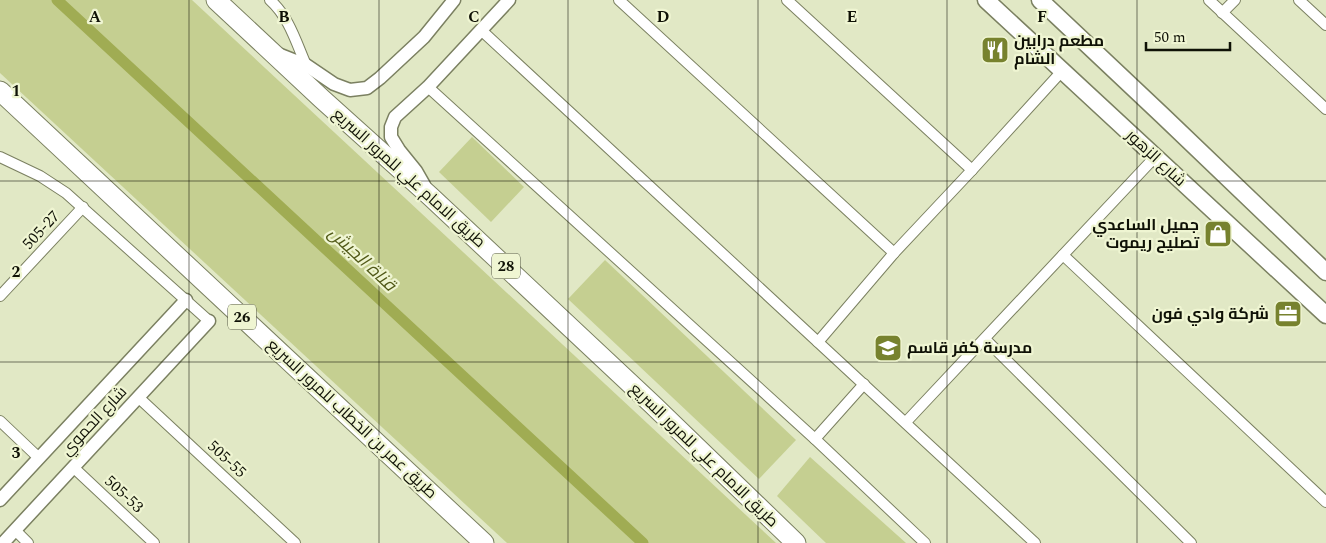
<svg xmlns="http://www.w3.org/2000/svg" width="1326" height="543" viewBox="0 0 1326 543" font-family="Spectral,Cairo,serif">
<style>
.green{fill:#c5cf91}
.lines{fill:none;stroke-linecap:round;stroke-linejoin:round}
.canal{stroke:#a0ac53;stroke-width:11}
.minor-casing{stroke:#7b8061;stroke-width:12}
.tertiary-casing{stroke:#7b8061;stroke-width:15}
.primary-casing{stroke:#7b8061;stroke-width:19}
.motorway-casing{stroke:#7b8061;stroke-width:21}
.minor{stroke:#fff;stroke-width:10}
.tertiary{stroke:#fff;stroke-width:12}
.primary{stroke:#fff;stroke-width:16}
.motorway{stroke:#fff;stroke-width:19}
.grid{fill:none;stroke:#0f1106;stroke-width:1;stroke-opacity:0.55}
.labels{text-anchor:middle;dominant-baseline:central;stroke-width:4.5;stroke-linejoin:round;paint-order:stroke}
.shield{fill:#eff5d2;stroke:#525543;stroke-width:1}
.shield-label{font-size:15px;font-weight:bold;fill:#0f1106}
.poi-label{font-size:16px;font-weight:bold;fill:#0f1106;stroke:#eff5d2;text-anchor:start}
.street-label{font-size:16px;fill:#0f1106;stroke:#eff5d2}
.water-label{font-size:18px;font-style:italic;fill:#515918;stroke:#eff5d2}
.grid-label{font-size:16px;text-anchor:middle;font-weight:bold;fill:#0f1106;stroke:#eff5d2;stroke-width:4.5;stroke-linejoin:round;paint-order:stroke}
</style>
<rect width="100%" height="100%" fill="#e1e8c5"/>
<g class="green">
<polygon points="0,0 192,0 776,543 507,543 0,73"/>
<polygon points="472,137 524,187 491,222 439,172"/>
<polygon points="605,260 796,440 759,479 568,299"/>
<polygon points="810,457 906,543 826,543 777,496"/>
</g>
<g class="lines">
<polyline class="canal" points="57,0 643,543"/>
<defs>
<g id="minor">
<path d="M270,0C289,17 296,42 306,65"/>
<polyline points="619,0 894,253"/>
<polyline points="787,0 972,170"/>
<polyline points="1209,0 1326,109"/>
<polyline points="1299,0 1326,25"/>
<polyline points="1222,13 1235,0"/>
<polyline points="481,30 1035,543"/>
<polyline points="428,87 815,439 925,543"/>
<polyline points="0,157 40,176 66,193 209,321"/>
<polyline points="1063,255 1326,502"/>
<polyline points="0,296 83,207"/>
<polyline points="985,339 1191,543"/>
<polyline points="818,342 894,253 972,170 1062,71"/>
<polyline points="138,397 295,543"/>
<polyline points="0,421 39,458"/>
<polyline points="906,422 1155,157"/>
<polyline points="815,439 864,384"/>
<polyline points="73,467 154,543"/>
<polyline points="15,530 28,543"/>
</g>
<g id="tertiary">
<polyline points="278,54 306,65 334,84 350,90 367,88 380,78 424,37 454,0"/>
<polyline points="424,185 416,171 399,150 391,137 391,127 395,117 428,87 509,0"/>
<polyline points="0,500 186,300"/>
<polyline points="3,543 209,321"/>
</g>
<g id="primary">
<polyline points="986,0 1326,315"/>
<polyline points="1040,0 1163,116 1326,272"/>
</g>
<g id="motorway">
<polyline points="216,0 322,99 430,196 652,404 796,543"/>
<polyline points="0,91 484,543"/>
</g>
</defs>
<use href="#minor" class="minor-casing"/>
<use href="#tertiary" class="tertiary-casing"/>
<use href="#primary" class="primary-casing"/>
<use href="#motorway" class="motorway-casing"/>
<use href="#minor" class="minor"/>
<use href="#tertiary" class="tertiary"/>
<use href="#primary" class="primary"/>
<use href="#motorway" class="motorway"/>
</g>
<path class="grid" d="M189,0V543M379,0V543M568,0V543M758,0V543M947,0V543M1137,0V543M0,181H1326M0,362H1326"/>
<defs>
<symbol id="restaurant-square" viewBox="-11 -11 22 22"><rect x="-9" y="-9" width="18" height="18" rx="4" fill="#77822e" stroke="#eff5d2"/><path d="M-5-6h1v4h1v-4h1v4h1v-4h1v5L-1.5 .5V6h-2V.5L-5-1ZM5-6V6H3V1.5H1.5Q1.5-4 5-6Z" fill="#fff"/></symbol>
<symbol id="shop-square" viewBox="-11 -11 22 22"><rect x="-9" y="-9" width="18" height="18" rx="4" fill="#77822e" stroke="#eff5d2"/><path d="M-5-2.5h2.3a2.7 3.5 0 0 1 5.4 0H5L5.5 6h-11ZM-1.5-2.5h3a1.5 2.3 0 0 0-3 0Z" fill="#fff"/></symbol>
<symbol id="office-square" viewBox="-11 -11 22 22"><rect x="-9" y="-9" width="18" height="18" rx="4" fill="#77822e" stroke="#eff5d2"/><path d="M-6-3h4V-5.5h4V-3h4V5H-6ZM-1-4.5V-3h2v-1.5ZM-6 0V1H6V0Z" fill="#fff"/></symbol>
<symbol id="school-square" viewBox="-11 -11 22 22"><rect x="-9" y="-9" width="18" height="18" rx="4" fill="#77822e" stroke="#eff5d2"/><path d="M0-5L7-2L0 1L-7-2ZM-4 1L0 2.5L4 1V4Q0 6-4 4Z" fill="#fff"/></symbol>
</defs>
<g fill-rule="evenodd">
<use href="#restaurant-square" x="979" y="34" width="32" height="32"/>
<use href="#shop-square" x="1202" y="218" width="32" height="32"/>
<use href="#office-square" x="1272" y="298" width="32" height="32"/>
<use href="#school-square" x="872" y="332" width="32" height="32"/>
</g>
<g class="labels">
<g class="shield">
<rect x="492" y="253.5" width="28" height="25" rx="4"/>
<rect x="228" y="304.5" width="28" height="25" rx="4"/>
</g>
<g class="shield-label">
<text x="506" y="266">28</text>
<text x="242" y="317">26</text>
</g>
<g class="poi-label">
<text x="1014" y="41">مطعم درابين<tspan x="1014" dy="18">الشام</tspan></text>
<text x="1199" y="225" text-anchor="end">جميل الساعدي<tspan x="1199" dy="18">تصليح ريموت</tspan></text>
<text x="1269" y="314" text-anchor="end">شركة وادي فون</text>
<text x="907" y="348">مدرسة كفر قاسم</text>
</g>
<g class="street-label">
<text transform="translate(1156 158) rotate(43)">شارع الزهور</text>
<text transform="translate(409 178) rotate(42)">طريق الامام علي للمرور السريع</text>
<text transform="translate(41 230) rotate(-47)">505-27</text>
<text transform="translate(352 419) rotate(43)">طريق عمر بن الخطاب للمرور السريع</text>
<text transform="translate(94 421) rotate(-47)">شارع الحموي</text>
<text transform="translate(704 455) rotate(44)">طريق الامام علي للمرور السريع</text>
<text transform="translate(227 459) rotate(43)">505-55</text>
<text transform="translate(124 494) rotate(43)">505-53</text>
</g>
<g class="water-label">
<text transform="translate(362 259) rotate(43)">قناة الجيش</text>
</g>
</g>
<g class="grid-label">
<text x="95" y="22">A</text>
<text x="284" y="22">B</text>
<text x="474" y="22">C</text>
<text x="663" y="22">D</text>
<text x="852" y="22">E</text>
<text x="1042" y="22">F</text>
<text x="16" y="96">1</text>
<text x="16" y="277">2</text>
<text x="16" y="458">3</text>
</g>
<path d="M1146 42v8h84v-8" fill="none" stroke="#0f1106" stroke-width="2.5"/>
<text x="1154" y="42" font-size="15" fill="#0f1106" stroke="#eff5d2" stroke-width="4" paint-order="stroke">50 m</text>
</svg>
